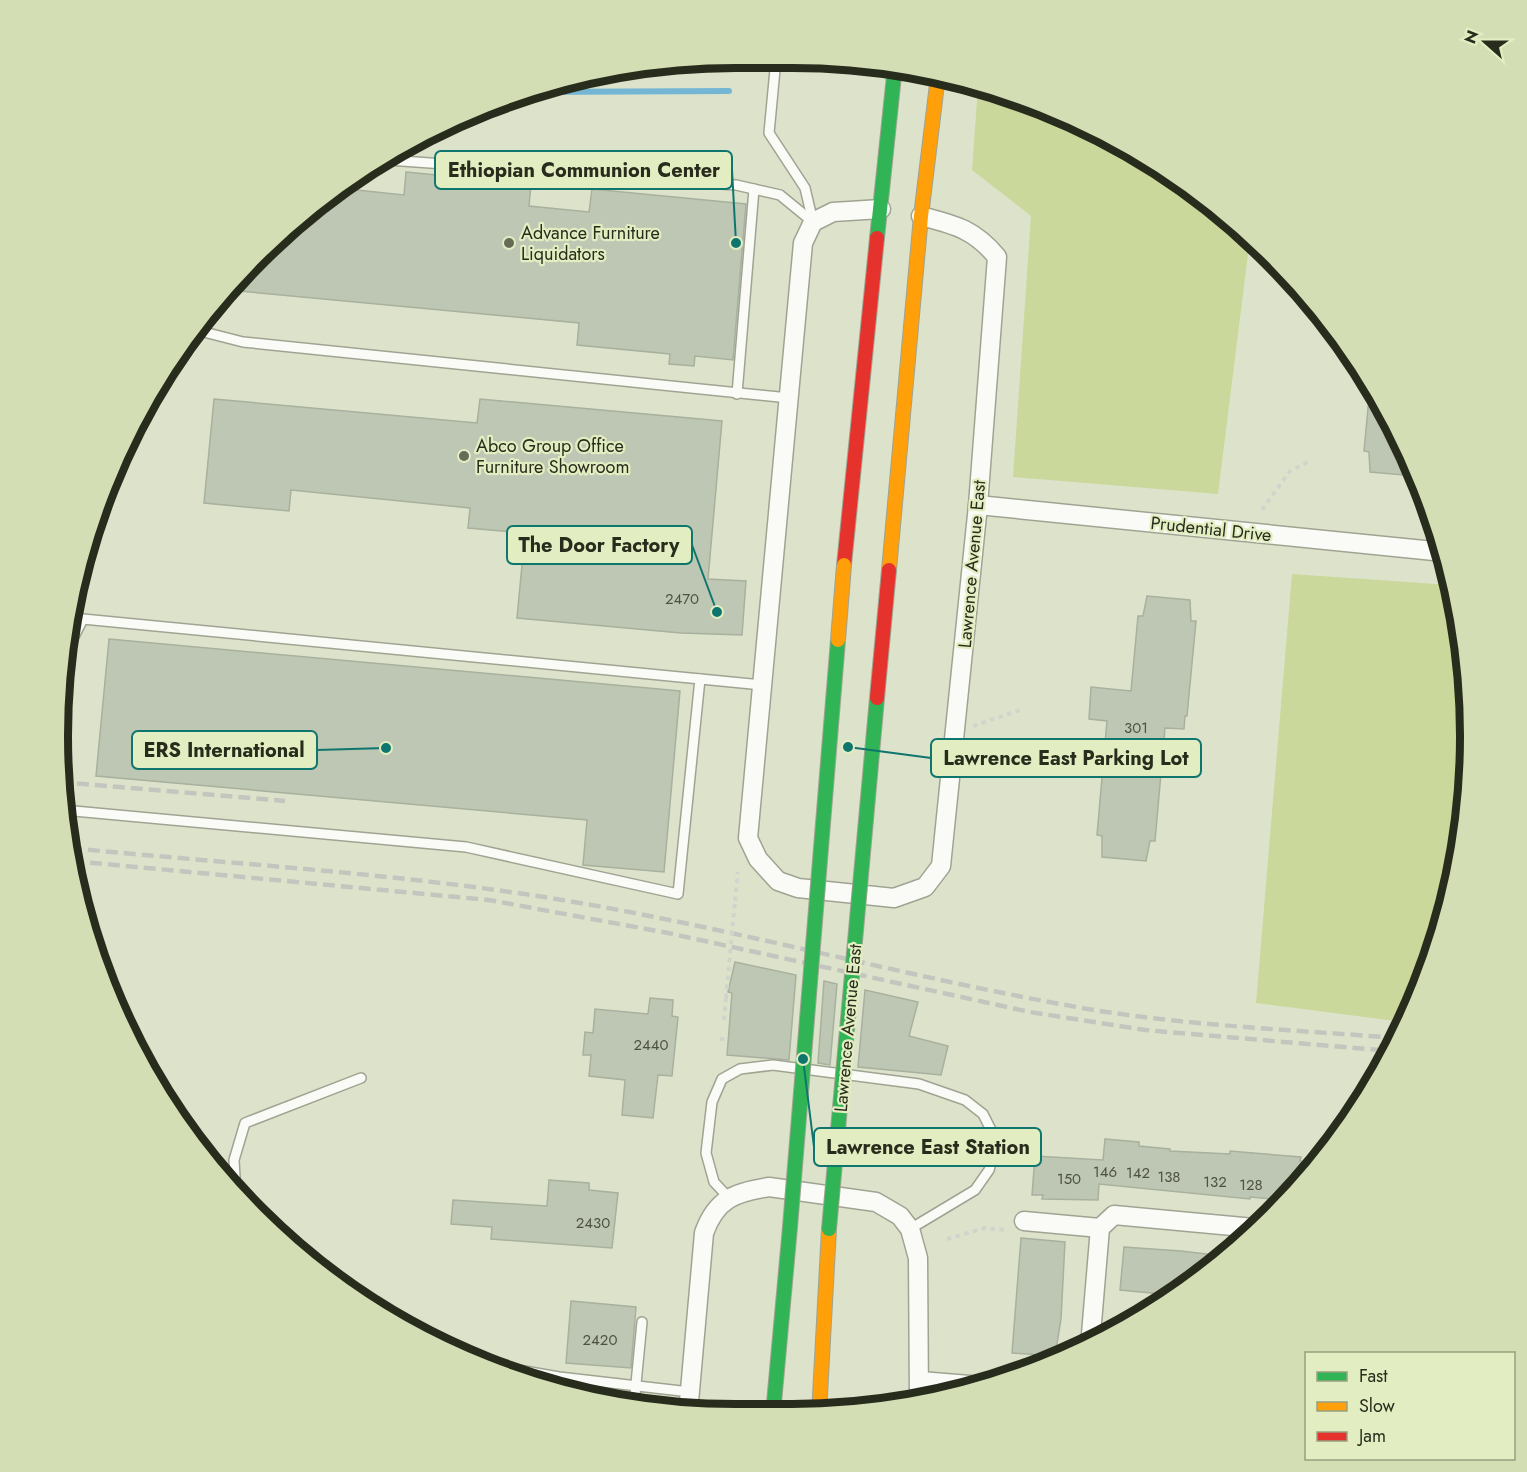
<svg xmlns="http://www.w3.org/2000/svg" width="1527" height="1472" viewBox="0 0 1527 1472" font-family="Jost,sans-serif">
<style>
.green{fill:#cbd89c}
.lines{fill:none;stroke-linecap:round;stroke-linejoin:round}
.stream{stroke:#75b6d5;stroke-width:6}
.building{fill:#bec6b4;stroke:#a8b09e;stroke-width:1.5}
.lane-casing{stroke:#9fa492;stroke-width:12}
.street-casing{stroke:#9fa492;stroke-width:21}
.fast-casing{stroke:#9fa492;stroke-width:16}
.slow-casing{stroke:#9fa492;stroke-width:16}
.jam-casing{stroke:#9fa492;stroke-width:16}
.path{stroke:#d2d4cc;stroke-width:4;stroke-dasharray:4.5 4.5;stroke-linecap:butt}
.lane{stroke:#fafbf7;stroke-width:9}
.street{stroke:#fafbf7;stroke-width:18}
.fast{stroke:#30b455;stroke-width:14}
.slow{stroke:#ff9f0a;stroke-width:14}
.jam{stroke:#e5322d;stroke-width:14}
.rail{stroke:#c4c5be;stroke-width:4.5;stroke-dasharray:12 6;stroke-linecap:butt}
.fast-bridge-casing{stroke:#9fa492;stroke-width:16;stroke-linecap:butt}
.slow-bridge-casing{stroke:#9fa492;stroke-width:16;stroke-linecap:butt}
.jam-bridge-casing{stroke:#9fa492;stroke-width:16;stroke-linecap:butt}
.path-bridge{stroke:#d2d4cc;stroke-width:4;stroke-dasharray:4.5 4.5;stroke-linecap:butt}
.fast-bridge{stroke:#30b455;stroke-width:14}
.slow-bridge{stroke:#ff9f0a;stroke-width:14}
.jam-bridge{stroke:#e5322d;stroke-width:14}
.poi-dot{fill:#676c59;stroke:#e2edc1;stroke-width:2}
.labels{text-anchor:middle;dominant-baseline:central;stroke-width:4.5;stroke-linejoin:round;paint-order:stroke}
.number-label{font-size:15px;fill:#4e5242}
.poi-label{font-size:18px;fill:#282c1c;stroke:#e2edc1;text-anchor:start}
.street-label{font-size:18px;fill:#282c1c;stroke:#e2edc1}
.rim{fill:none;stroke:#282c1c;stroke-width:8}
.leader{fill:none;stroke:#0f766e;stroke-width:2}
.callout-dot{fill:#0f766e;stroke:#e2edc1;stroke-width:2}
.callout{fill:#e2edc1;stroke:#0f766e;stroke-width:2}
.callout-label{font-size:20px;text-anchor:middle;font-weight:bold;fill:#282c1c}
</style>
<rect width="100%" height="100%" fill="#dde3cb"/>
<g class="green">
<polygon points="978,86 1009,93 1130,148 1238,225 1250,238 1218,494 1013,477 1031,216 972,170"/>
<polygon points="1292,574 1451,585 1469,691 1464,824 1434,954 1403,1022 1256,1003"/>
</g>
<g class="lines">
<g class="stream">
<polyline points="532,92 729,91"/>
<polyline points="1014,101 1030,103"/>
</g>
</g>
<g class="building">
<polygon points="406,172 531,184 529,206 589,212 592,189 746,204 733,360 695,356 694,366 669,364 670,354 577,345 579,323 239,291 241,274 323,197 338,188 404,195"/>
<polygon points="1370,387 1400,435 1415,476 1370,472 1369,452 1364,451"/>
<polygon points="214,399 477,423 480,399 722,421 708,579 746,581 742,635 681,633 517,618 525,533 468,528 470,508 291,490 289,511 204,503"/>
<polygon points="1147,596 1190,600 1191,621 1196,621 1187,716 1185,716 1184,729 1165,728 1155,841 1150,841 1146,861 1102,857 1102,836 1097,835 1107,721 1089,719 1091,687 1131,691 1138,616 1143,616"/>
<polygon points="109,639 680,691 664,872 583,865 587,820 96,776"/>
<polygon points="735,962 796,975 789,1060 727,1055 732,993 728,992"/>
<polygon points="824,981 837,984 830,1065 818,1063"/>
<polygon points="865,990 918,1002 909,1036 948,1046 941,1075 858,1067"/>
<polygon points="650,998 673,1000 672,1016 678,1017 672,1076 658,1075 653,1118 622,1115 625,1080 589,1076 591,1055 583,1055 585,1032 593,1033 595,1009 648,1014"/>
<polygon points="1105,1139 1139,1142 1139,1146 1170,1149 1170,1151 1230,1154 1230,1151 1301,1157 1300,1161 1317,1162 1302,1183 1284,1200 1250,1197 1250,1199 1099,1184 1098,1200 1042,1199 1043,1195 1032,1195 1035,1156 1103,1160"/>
<polygon points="549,1180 589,1183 589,1190 618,1193 612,1248 491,1239 492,1227 451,1224 453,1200 547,1206"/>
<polygon points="1021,1238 1065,1242 1061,1319 1055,1356 1012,1353"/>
<polygon points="1124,1247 1181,1251 1224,1256 1205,1274 1172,1295 1120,1290"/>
<polygon points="571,1301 636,1307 631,1368 566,1363"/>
</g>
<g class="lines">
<defs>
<g id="lane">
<polyline points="776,59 769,133 805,188 813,222"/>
<polyline points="388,160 736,185 780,195 813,222"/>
<polyline points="196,330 243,342 789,398"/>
<polyline points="737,394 754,189"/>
<polyline points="63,658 83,619 762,685"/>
<polyline points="63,810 466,847 678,894 700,679"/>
<polyline points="236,1194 234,1160 245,1123 361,1078"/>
<polyline points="729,1198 714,1182 706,1153 712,1102 722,1079 740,1069 773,1065 919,1084 965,1100 983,1114 997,1142 989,1170 975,1190 910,1229"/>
<polyline points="490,1365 559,1377 690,1392"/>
<polyline points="634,1404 642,1322"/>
</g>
<g id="street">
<path d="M881,209L833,212L813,222L803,243L748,838L758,859L778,881L798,888L894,898L925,887L941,866L978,505L997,257C974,229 955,225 921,216"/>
<polyline points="978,505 1444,552"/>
<polyline points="1024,1221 1100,1228"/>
<polyline points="1090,1346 1100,1228 1114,1215 1254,1228"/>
<polyline points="920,1381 982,1386"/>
<path d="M688,1413L704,1233C716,1199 735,1192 769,1187L876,1202L900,1216L910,1229L918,1258L919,1400"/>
</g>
<g id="fast">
<polyline points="877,238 895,66"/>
<polyline points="773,1414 790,1227"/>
</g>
<g id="slow">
<polyline points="889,570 921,216 938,76"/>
<polyline points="819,1414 829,1229"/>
</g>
<polyline id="jam" points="844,565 877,238"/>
</defs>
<use href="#lane" class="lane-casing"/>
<use href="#street" class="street-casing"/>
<use href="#fast" class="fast-casing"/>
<use href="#slow" class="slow-casing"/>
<use href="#jam" class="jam-casing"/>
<g class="path">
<polyline points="1262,510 1290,471 1310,461"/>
<polyline points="973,726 1023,709"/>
<polyline points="735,901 738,872"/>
<polyline points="724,1020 726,998"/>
<polyline points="720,1039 728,1040"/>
<polyline points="947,1239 985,1228 1007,1230"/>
</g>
<use href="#lane" class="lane"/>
<use href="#street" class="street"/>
<use href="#fast" class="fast"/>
<use href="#slow" class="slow"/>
<use href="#jam" class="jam"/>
<g class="rail">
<polyline points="59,782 285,801"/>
<path d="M70,848C242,865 415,874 586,904C756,934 923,981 1094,1010C1194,1026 1295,1030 1396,1038"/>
<polyline points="72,861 489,900 668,933 1030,1012 1145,1030 1390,1051"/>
</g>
<defs>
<g id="fast-bridge">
<polyline points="790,1227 838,640"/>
<polyline points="829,1229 877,698"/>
</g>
<polyline id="slow-bridge" points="838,640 844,565"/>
<polyline id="jam-bridge" points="877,698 889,570"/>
</defs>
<use href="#fast-bridge" class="fast-bridge-casing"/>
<use href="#slow-bridge" class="slow-bridge-casing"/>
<use href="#jam-bridge" class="jam-bridge-casing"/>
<polyline class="path-bridge" points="726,998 735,901"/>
<use href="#fast-bridge" class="fast-bridge"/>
<use href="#slow-bridge" class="slow-bridge"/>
<use href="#jam-bridge" class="jam-bridge"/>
</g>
<g class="poi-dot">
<circle cx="509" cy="243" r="6"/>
<circle cx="464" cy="456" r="6"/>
</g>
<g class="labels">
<g class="number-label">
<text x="682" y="599">2470</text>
<text x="1136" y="728">301</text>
<text x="651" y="1045">2440</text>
<text x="1105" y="1172">146</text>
<text x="1138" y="1173">142</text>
<text x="1169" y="1177">138</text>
<text x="1069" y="1179">150</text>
<text x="1215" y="1182">132</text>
<text x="1251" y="1185">128</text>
<text x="593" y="1223">2430</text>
<text x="600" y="1340">2420</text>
</g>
<g class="poi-label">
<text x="521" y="233">Advance Furniture<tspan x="521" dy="21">Liquidators</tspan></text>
<text x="476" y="446">Abco Group Office<tspan x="476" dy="21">Furniture Showroom</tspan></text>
</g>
<g class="street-label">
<text transform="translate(1211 529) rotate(6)">Prudential Drive</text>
<text transform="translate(972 564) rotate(-85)">Lawrence Avenue East</text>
<text transform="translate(848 1028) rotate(-85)">Lawrence Avenue East</text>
</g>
</g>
<path d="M0 0H1527V1472H0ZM736 68H792A668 668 0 0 1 1460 736V736A668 668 0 0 1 792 1404H736A668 668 0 0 1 68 736V736A668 668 0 0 1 736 68Z" fill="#d3deb4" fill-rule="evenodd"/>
<path class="rim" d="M736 68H792A668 668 0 0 1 1460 736V736A668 668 0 0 1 792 1404H736A668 668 0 0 1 68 736V736A668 668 0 0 1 736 68Z"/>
<path class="leader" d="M736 243L732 170M717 612L692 545M386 748L317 750M848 747L931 758M803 1059L814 1147"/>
<g class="callout-dot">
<circle cx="736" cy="243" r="6"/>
<circle cx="717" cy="612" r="6"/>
<circle cx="386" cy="748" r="6"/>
<circle cx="848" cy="747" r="6"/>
<circle cx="803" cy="1059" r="6"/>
</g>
<g class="callout">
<rect x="435" y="151" width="297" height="38" rx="6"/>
<rect x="507" y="526" width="185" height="38" rx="6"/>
<rect x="132" y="731" width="185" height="38" rx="6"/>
<rect x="931" y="739" width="270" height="38" rx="6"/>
<rect x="814" y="1128" width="227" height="38" rx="6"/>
</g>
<g class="callout-label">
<text x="584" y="177">Ethiopian Communion Center</text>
<text x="599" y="552">The Door Factory</text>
<text x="224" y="757">ERS International</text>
<text x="1066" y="765">Lawrence East Parking Lot</text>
<text x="928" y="1154">Lawrence East Station</text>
</g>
<rect x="1305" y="1352" width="210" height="108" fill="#e2edc1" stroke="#98a07f" stroke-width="1.5"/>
<rect x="1317" y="1372" width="30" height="9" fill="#30b455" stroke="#98a07f" stroke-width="1.5"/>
<text x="1359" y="1382" font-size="18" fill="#282c1c">Fast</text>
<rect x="1317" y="1402" width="30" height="9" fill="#ff9f0a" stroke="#98a07f" stroke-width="1.5"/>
<text x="1359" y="1412" font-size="18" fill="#282c1c">Slow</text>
<rect x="1317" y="1432" width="30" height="9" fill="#e5322d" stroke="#98a07f" stroke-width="1.5"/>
<text x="1359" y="1442" font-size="18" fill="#282c1c">Jam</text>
<g transform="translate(1485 42) rotate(291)" stroke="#e2edc1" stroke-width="4.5" paint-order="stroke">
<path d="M0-4.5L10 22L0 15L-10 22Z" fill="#282c1c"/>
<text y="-9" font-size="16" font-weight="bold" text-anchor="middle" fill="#282c1c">N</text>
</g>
</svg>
